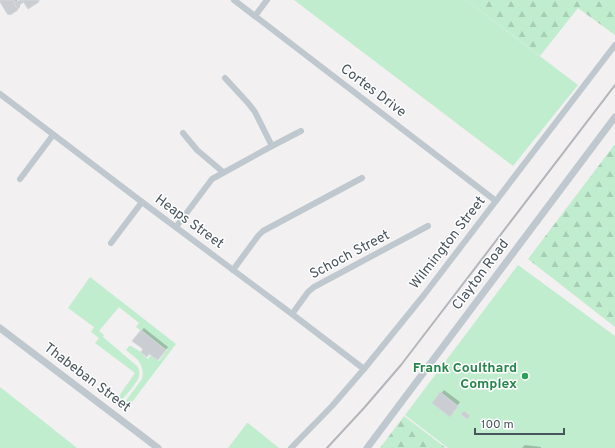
<svg xmlns="http://www.w3.org/2000/svg" width="615" height="448" viewBox="0 0 615 448" font-family="Overpass,sans-serif">
<style>
.grass{fill:#c1edcf}
.forest{fill:url(#forest-firs)}
.shadow{fill:#0003}
.building{fill:#caced2;stroke:#d4d7db}
.lines{fill:none;stroke-linecap:round;stroke-linejoin:round}
.minor{stroke:#bfc8ce;stroke-width:6}
.tertiary{stroke:#bfc8ce;stroke-width:7}
.rail{stroke:#b3b6ba;stroke-width:2}
.leisure-dot{fill:#2e9e5b;stroke:#fff;stroke-width:1.5}
.labels{text-anchor:middle;dominant-baseline:central;stroke-width:3;stroke-linejoin:round;paint-order:stroke}
.street-label{font-size:14px;fill:#49555d;stroke:#fff}
.leisure-label{font-size:14px;font-weight:bold;fill:#27864d;stroke:#fff;text-anchor:end}
</style>
<defs>
<pattern id="forest-firs" width="22" height="20" patternUnits="userSpaceOnUse"><rect width="22" height="20" fill="#c1edcf"/><path d="M5 1l3.5 6h-7zM16 11l3.5 6h-7z" fill="#a7cdb4"/></pattern>
</defs>
<rect width="100%" height="100%" fill="#f2f0f0"/>
<g class="grass">
<polygon points="294,0 466,0 578,85 513,166"/>
<polygon points="518,265 615,336 615,448 448,448 405,415"/>
<path d="M90,277L176,344L126,410L122,406L142,379L143,373L141,365L138,360L126,350L129,346H131L141,352L148,359L151,355L159,361L167,350L136,327L139,323L119,307L99,331L104,335L103,337L137,366C139,369 140,372 139,376C137,384 123,399 116,405L114,403L135,373L95,343L99,338L91,332L94,327L68,308Z"/>
<polygon points="0,387 9,394 77,448 0,448"/>
<polygon points="247,423 248,423 279,448 228,448"/>
</g>
<g class="forest">
<polygon points="466,0 615,0 615,35 578,8 540,56"/>
<polygon points="615,144 615,327 528,259"/>
<polygon points="404,416 446,448 380,448"/>
</g>
<g class="shadow">
<polygon points="0,0 17,0 18,2 21,0 40,0 38,1 24,1 20,3 20,7 11,14"/>
<polygon points="144,328 168,347 160,357 145,349 141,331"/>
<polygon points="444,390 460,402 452,413 433,403"/>
<polygon points="525,445 541,447 541,448 522,448"/>
</g>
<g class="building">
<polygon points="0,0 14,0 16,3 14,3 16,7 18,6 19,8 17,9 18,10 10,15 9,14 8,15 0,2"/>
<polygon points="20,0 22,0 24,2 16,7 14,3"/>
<polygon points="22,0 38,0 39,2 28,9"/>
<polygon points="141,330 166,350 158,360 149,354 147,357 141,352 143,349 132,341"/>
<polygon points="440,392 458,406 450,417 432,403"/>
<polygon points="464,411 470,416 467,419 461,414"/>
</g>
<g class="lines">
<g class="minor">
<polyline points="234,0 496,201"/>
<polyline points="255,16 267,0"/>
<polyline points="225,78 248,103 255,112 272,146"/>
<polyline points="0,94 142,202 292,314 364,369"/>
<polyline points="183,133 197,150 223,172"/>
<polyline points="20,179 53,135"/>
<polyline points="176,227 212,179 272,146 301,131"/>
<polyline points="111,243 142,202"/>
<polyline points="233,270 258,236 263,231 362,178"/>
<polyline points="292,314 308,292 314,287 428,226"/>
<polyline points="291,448 332,406 364,369 424,295 615,45"/>
</g>
<g class="tertiary">
<polyline points="0,328 158,448"/>
<polyline points="367,448 615,117"/>
</g>
<polyline class="rail" points="327,448 364,408 401,365 615,85"/>
</g>
<circle class="leisure-dot" cx="525" cy="376" r="4"/>
<g class="labels">
<g class="street-label">
<text transform="translate(373 91) rotate(37)">Cortes Drive</text>
<text transform="translate(189 222) rotate(36)">Heaps Street</text>
<text transform="translate(448 243) rotate(-52)">Wilmington Street</text>
<text transform="translate(350 255) rotate(-28)">Schoch Street</text>
<text transform="translate(481 275) rotate(-53)">Clayton Road</text>
<text transform="translate(87 378) rotate(37)">Thabeban Street</text>
</g>
<g class="leisure-label">
<text x="517" y="368">Frank Coulthard<tspan x="517" dy="16">Complex</tspan></text>
</g>
</g>
<path d="M475 428v6h89v-6" fill="none" stroke="#49555d" stroke-width="2"/>
<text x="481" y="428" font-size="12" fill="#49555d" stroke="#ffffff" stroke-width="3" paint-order="stroke">100 m</text>
</svg>
